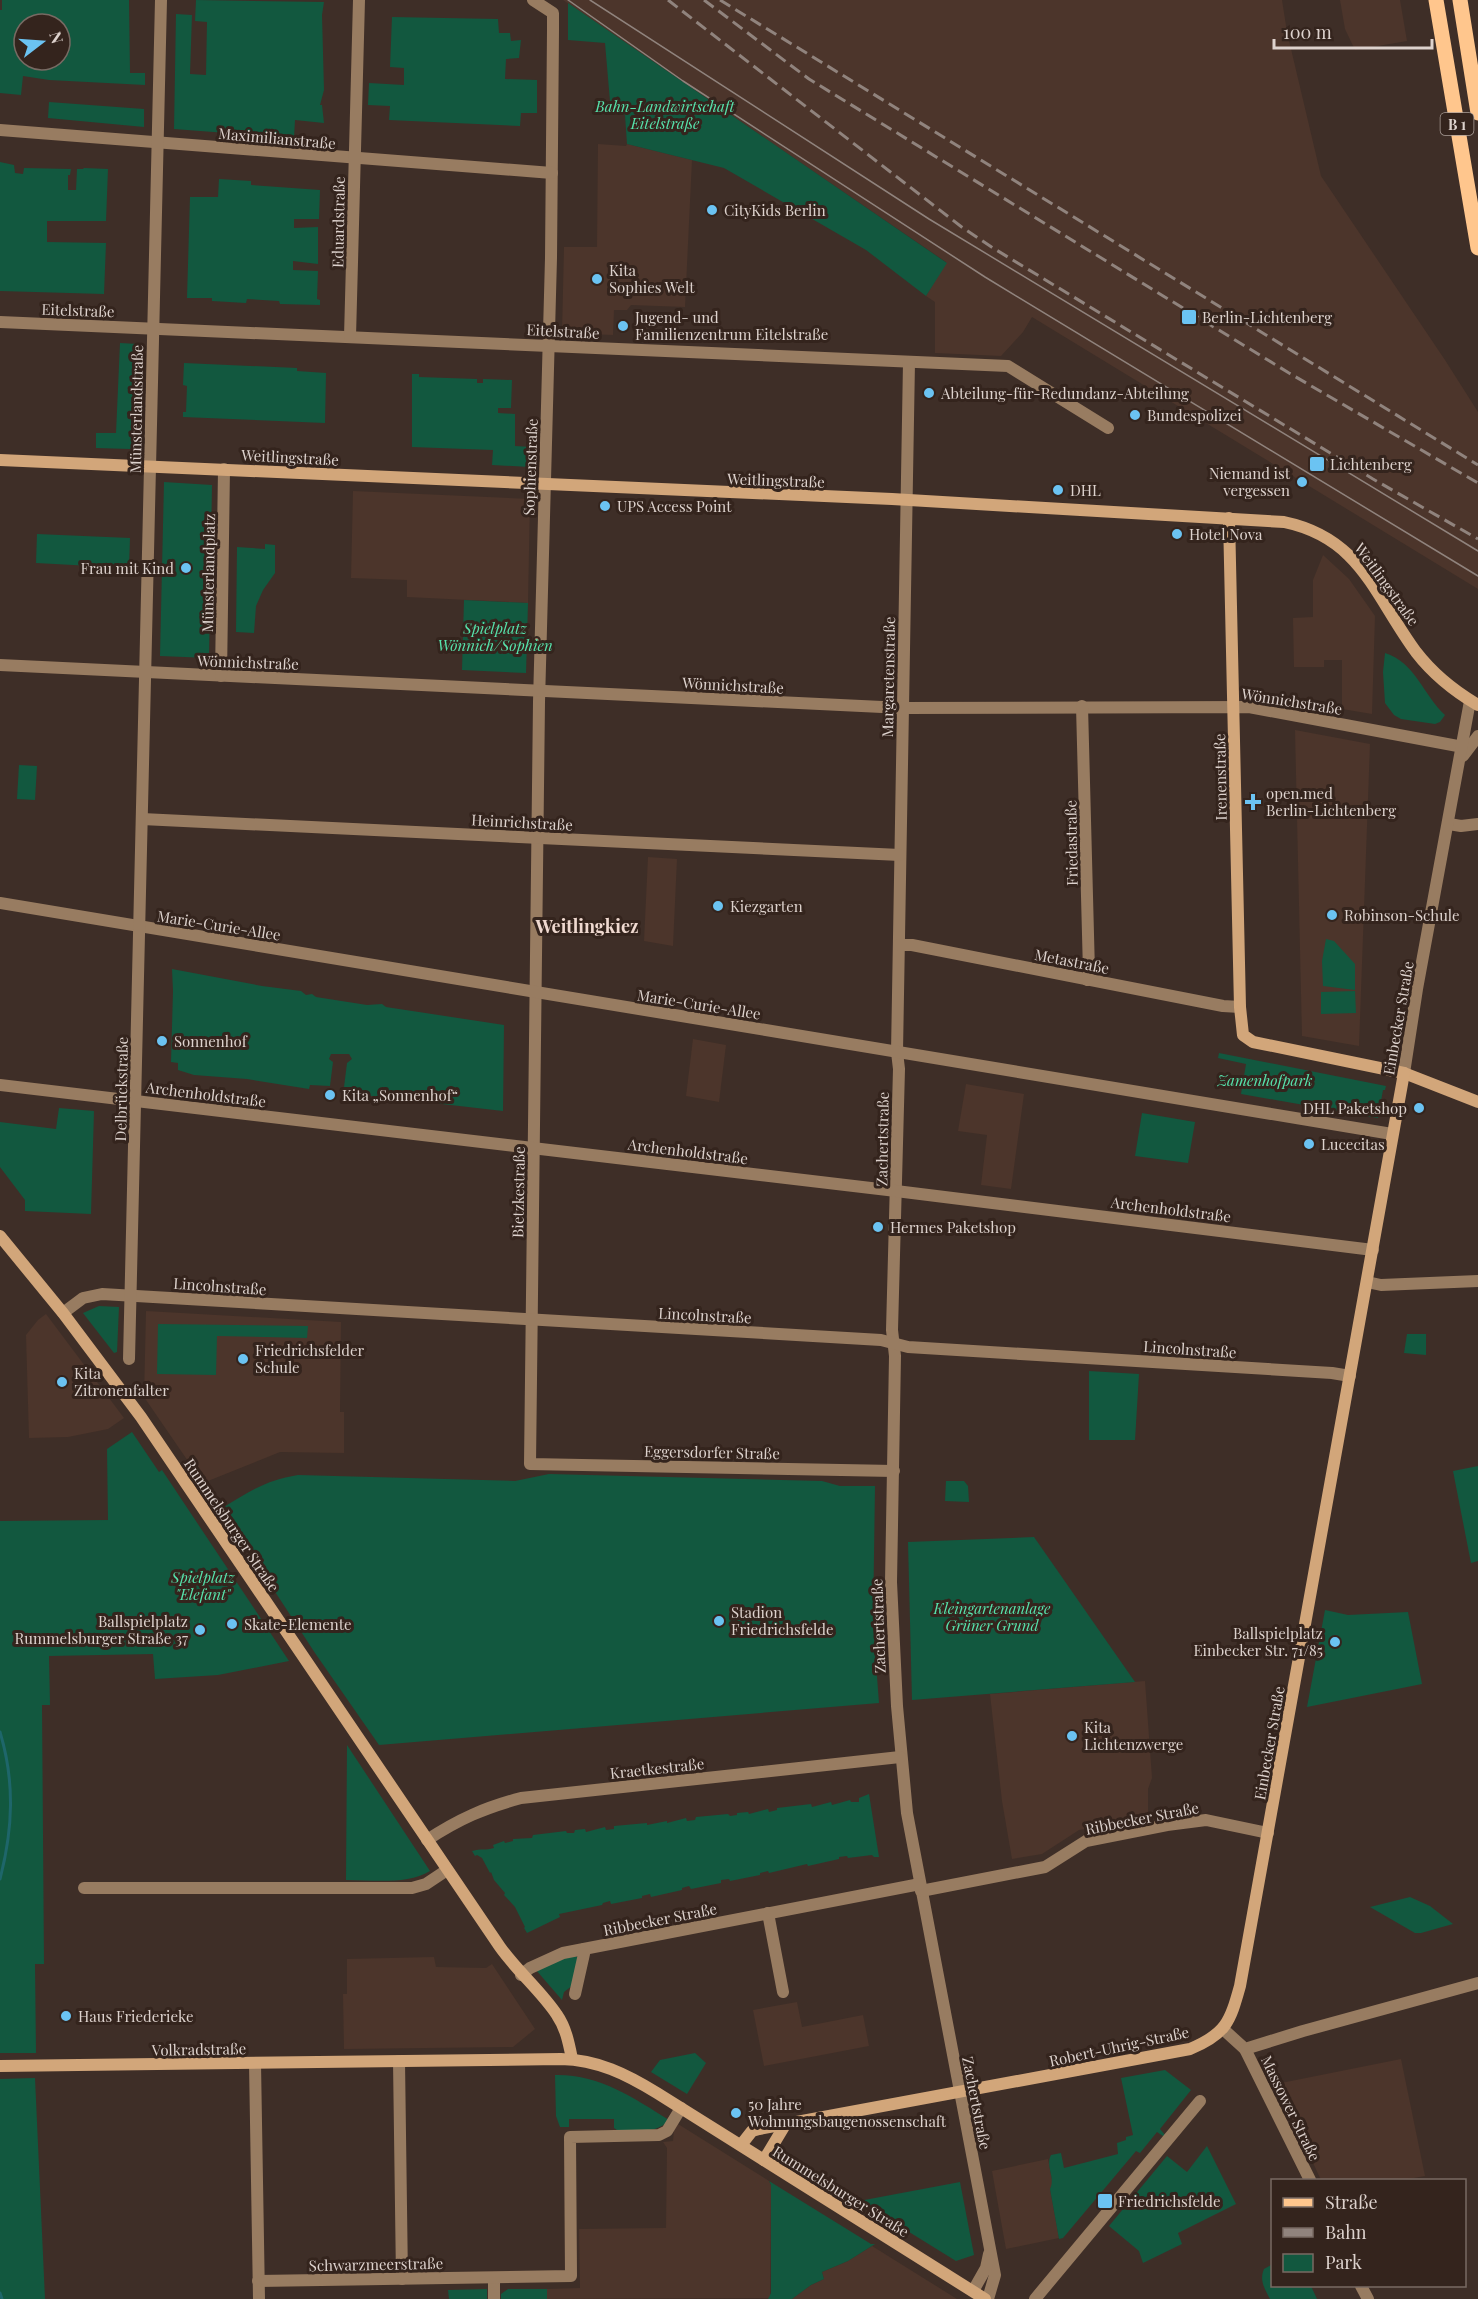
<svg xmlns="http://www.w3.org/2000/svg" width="1478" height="2299" viewBox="0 0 1478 2299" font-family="'Playfair Display',serif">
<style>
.built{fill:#4c352b}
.green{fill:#12583f;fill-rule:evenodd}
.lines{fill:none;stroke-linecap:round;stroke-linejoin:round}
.stream{stroke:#1e666a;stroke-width:3}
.street{stroke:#987c61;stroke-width:12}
.secondary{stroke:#d2a67a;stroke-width:12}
.primary{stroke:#ffc68d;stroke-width:15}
.tram{stroke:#90837d;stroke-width:1.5}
.rail{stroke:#90837d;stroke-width:3;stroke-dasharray:12 6;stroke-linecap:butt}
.poi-dot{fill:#6bc3f2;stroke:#34241d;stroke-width:2}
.labels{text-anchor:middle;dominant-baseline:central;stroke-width:6;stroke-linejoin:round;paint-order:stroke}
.shield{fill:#34241d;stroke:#aa9e98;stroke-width:1.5}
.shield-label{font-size:14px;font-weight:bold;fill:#ddd2cd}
.park-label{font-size:15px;font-style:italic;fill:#57e3ac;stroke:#34241d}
.street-label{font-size:15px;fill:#ddd2cd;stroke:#34241d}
.poi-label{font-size:15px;fill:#ddd2cd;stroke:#34241d;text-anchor:start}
.quarter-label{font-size:18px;font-weight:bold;fill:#efd9d0;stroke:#34241d}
</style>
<rect width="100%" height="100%" fill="#3e2e27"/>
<g class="built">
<polygon points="563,0 1282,0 1287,32 1321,176 1445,360 1478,412 1478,589 1032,317 1023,332 1001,356 935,353 935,302 926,296 946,262"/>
<polygon points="1340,0 1400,0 1407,41 1355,50 1345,29"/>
<polygon points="598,144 626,146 627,144 692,160 685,307 631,305 627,310 614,310 613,335 562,333 564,247 597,247"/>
<polygon points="353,491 530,499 528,603 407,597 407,580 351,578"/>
<polygon points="1323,555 1349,579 1375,616 1372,714 1342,709 1342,660 1324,660 1324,667 1294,667 1293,618 1313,617 1313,580"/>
<polygon points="1295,730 1370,744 1359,1046 1302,1036"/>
<polygon points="648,857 677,859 673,946 644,941"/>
<polygon points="693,1039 726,1045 719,1102 686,1096"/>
<polygon points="966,1084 1024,1094 1011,1189 981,1185 987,1135 958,1131"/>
<polygon points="146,1311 341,1322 340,1412 344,1412 344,1453 280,1452 203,1483 144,1397"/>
<polygon points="46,1314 124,1418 108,1429 68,1437 29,1438 26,1335 38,1320"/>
<polygon points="1145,1681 1152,1778 1148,1789 1148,1817 1079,1830 1042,1854 1012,1859 1002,1801 990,1694"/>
<polygon points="434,1957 436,1967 486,1968 492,1964 535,2029 513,2047 344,2049 343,1994 347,1994 347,1959"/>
<polygon points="797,2002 802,2027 863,2015 869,2046 764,2066 753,2010"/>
<polygon points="1401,2059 1425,2176 1403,2180 1321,2180 1276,2084"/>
<polygon points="678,2124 769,2181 771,2185 770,2298 547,2299 547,2289 580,2288 579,2229 666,2228 667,2148 663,2142 673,2141 674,2130"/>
<polygon points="1048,2159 1053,2185 1050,2189 1059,2238 1006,2249 992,2171"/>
<polygon points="872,2246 957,2299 792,2299 811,2285 824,2279 822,2272 848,2261"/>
</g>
<g class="green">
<path d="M2,0H129L130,73H145V85L49,80L23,76L21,95L0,93V10H2ZM24,24H60V60H24Z"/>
<polygon points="196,0 324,2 322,15 324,90 320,105 322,105 324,123 295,120 294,138 174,129 176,14 192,15 190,74 206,75 207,22 195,21"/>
<polygon points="568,3 947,263 926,296 866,250 724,168 627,144 625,115 611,113 605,43 568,40"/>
<polygon points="392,17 498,19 499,33 510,33 511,41 521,40 519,58 506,59 505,79 537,80 537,113 521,113 520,126 389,120 390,106 368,105 369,83 404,85 404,68 390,67"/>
<polygon points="49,102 144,109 144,127 48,118"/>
<polygon points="0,162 14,165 15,173 23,174 24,168 71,169 70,175 68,175 68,190 76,190 77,169 83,169 84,168 108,169 106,221 47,221 47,242 106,243 104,294 0,291"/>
<polygon points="219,179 251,181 251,185 320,190 319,219 294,219 294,228 318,227 318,264 293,261 293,270 318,271 317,299 320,300 320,305 280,304 279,301 247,299 246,303 212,301 212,298 187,298 190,197 188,197 218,197"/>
<polygon points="120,343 138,344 135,445 130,449 96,448 96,433 116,433"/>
<polygon points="184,363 297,368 297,371 326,373 325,423 183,417 183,412 186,412 187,386 183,385"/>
<polygon points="412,374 419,374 419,377 477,379 477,383 483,383 483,379 512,380 511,408 498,408 498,413 515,414 515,446 531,447 530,467 492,465 493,450 412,447"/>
<polygon points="164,482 212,485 209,658 160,656"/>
<polygon points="37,534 130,538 129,568 36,563"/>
<polygon points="265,544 275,545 275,573 263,590 256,606 254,633 236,632 237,547 265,549"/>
<polygon points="464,600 528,603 526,673 462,670"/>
<path d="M1385,653C1415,662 1424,696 1445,715L1440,722L1435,724L1401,719L1394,715L1385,703L1383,672Z"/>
<polygon points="19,765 37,766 35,800 17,799"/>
<polygon points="1326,939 1334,941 1355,964 1355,990 1323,986 1322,961"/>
<polygon points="172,969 262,986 301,991 306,995 312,994 316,997 367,1005 382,1004 386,1007 504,1025 503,1111 363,1095 363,1091 344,1087 347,1063 352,1059 349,1054 331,1054 329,1059 333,1062 330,1086 310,1085 309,1089 247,1079 194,1075 178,1070 178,1063 171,1062 173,991"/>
<polygon points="1355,991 1356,1013 1321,1014 1321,992"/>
<polygon points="1219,1053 1386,1086 1385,1090 1383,1090 1378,1118 1241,1094 1246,1064 1218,1058"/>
<polygon points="59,1108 94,1111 91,1214 25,1211 25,1200 0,1167 0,1122 56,1129"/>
<polygon points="1142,1113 1195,1122 1188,1163 1135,1156"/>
<polygon points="99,1306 119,1307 117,1352 114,1353 83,1313"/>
<polygon points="158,1324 308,1326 307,1338 217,1336 216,1375 157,1374"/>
<polygon points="1407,1334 1426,1334 1426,1355 1404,1353"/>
<polygon points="1089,1371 1139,1374 1135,1440 1089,1440"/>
<polygon points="132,1432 159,1472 162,1470 289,1661 218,1675 155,1679 153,1654 49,1656 50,1705 42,1705 44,1964 35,1964 36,2053 0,2053 0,1521 108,1520 107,1449"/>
<polygon points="1478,1466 1478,1561 1471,1563 1453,1471"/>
<path d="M549,1474L822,1481L840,1486H875L873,1624L879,1703L379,1745L315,1653L221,1509C248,1492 266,1480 298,1475L515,1481Z"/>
<polygon points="946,1481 964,1481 968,1486 969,1502 945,1501"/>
<polygon points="1034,1537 1135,1682 912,1700 908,1542"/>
<polygon points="1325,1610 1348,1615 1408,1612 1422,1684 1307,1707"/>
<path d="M347,1745L430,1871C407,1885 373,1880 346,1880Z"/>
<path d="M869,1794L879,1857H874L872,1855L848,1858L847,1856L839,1857V1859L808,1866L807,1864L769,1873L768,1871L760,1873V1875L730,1881L729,1879L721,1880V1883L691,1889L689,1886L682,1888V1890L651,1897L650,1894L642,1896V1898L611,1904L610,1901L603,1903L602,1905L559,1914L560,1917L527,1933L524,1928L525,1927L515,1907L504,1895L505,1893L494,1880L491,1872L490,1873L482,1858L477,1855L475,1856L472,1851C481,1848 485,1851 494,1848L493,1845L504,1841L505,1843L513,1841V1839L532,1838L533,1835L566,1831L567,1833H574L575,1830L585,1829L586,1832L605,1827L606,1830L614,1829V1826L647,1823V1825L667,1821V1823L686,1818L687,1821L695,1820L696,1817L728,1814L730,1816L737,1815V1813L748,1812L749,1814L768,1809L769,1812L777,1810V1808L811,1804L812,1807L831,1802L832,1805L850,1800L851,1802H859V1798Z"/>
<polygon points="1410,1897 1430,1906 1453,1924 1421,1933 1415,1933 1370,1907"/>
<polygon points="570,1955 578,1957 573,1985 564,1992 562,2000 536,1970"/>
<polygon points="695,2053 706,2063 687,2094 651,2072 660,2060"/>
<path d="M1165,2070L1191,2090L1160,2129L1165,2135L1163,2136L1157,2132L1140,2153L1136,2151L1063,2238L1059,2239L1050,2189C1056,2178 1045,2166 1051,2155L1061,2153L1064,2168L1118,2154L1117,2143L1126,2140V2137L1133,2135L1121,2078Z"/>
<path d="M555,2075C599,2074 634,2098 669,2120C656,2135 635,2130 617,2130L614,2128V2119H569V2127H560L556,2116Z"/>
<polygon points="35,2078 45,2299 0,2299 0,2079"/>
<polygon points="1207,2146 1236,2204 1178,2233 1182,2244 1143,2263 1139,2251 1109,2226 1167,2156 1187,2172"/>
<polygon points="769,2181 871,2244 875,2244 848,2261 822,2272 824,2279 811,2285 792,2299 768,2299 771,2293 771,2185"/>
<polygon points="960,2182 974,2255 956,2261 859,2201"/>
<path d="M1271,2265L1272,2286H1311L1317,2299H1270C1265,2289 1259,2281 1264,2269Z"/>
<polygon points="487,2289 487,2299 449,2299 448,2290"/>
<polygon points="508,2289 547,2289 547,2299 501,2299 501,2294"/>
</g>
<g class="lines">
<g class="stream">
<path d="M0,1732C15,1782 13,1829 0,1879"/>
<polyline points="0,2293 2,2299"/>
</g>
<g class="street">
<polyline points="533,0 553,13 553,30 551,258 539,702 530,1464 894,1471"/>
<polyline points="0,130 552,173"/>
<polyline points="0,322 1008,366 1108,428"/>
<polyline points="350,337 359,0"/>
<polyline points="909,362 897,1052 899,1069 892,1330 895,1356 891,1582 897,1706 907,1813 995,2275 988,2299"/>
<polyline points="0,665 903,708 1249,707 1463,747"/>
<polyline points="221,676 224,469"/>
<polyline points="1082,706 1089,972 1087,980"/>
<polyline points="1463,756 1478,736"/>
<polyline points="142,819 900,855"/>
<polyline points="1449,824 1461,826 1478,824"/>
<polyline points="0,903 1392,1134"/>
<polyline points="899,945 912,945 1223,1006 1240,1007"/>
<polyline points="1404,1073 1417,989 1470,701"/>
<polyline points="0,1085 896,1191 1373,1250"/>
<polyline points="1367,1282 1381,1285 1478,1281"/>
<polyline points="63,1313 83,1298 102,1294 881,1340 908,1347 1332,1373 1350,1376"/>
<polyline points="129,1359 161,0"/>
<path d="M427,1840C459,1819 484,1808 521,1798L900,1757"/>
<polyline points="84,1888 412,1888 426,1884 447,1870"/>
<polyline points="921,1891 1045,1867 1086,1841 1167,1825 1206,1820 1268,1833"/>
<polyline points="768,1913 783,1992"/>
<polyline points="521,1975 530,1968 563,1953 920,1884"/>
<polyline points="575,1994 584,1954 584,1949"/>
<polyline points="1223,2029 1245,2049 1303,2031 1478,1983"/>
<polyline points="1245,2049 1310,2180"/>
<polyline points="399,2061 402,2279"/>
<polyline points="255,2063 259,2299"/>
<polyline points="494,2278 494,2299"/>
<polyline points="258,2281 571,2276 570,2137 659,2135 667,2131 681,2108"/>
<polyline points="1361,2286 1368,2299"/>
<polyline points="973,2291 986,2268 989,2254"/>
<polyline points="1035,2299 1200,2101"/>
</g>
<g class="secondary">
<path d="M0,460L892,499L1284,522C1361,538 1374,595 1416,652C1433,674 1454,691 1478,705"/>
<polyline points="1229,518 1240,1007 1243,1035 1253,1042 1404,1073 1478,1102"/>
<path d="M0,1236L63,1313L141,1417L500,1947C517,1971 542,1992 557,2015C566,2028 569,2044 572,2059"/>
<path d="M0,2066L561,2059C598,2060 626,2074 657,2093L985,2299"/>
<path d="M741,2145L752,2131L759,2129L1190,2049C1226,2034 1230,2022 1240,1986L1404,1073"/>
<polyline points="764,2160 785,2125"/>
</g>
<g class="primary">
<polyline points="1436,0 1478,248"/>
<polyline points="1460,0 1478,113"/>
</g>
<g class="tram">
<polyline points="568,0 683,81 985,277 1478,576"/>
<polyline points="590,0 929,219 1478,551"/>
</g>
<g class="rail">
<polyline points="668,0 963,228 993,248 1373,479 1478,539"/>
<polyline points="704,0 809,79 1289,373 1478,483"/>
<polyline points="720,0 1478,465"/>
</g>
</g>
<g class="poi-dot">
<circle cx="712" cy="210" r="6"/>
<circle cx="597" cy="279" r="6"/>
<rect x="1181" y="309" width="16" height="16" rx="3"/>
<circle cx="623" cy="326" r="6"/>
<circle cx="929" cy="393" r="6"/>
<circle cx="1135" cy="415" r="6"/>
<rect x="1309" y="456" width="16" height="16" rx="3"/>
<circle cx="1302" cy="482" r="6"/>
<circle cx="1058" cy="490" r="6"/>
<circle cx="605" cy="506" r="6"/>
<circle cx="1177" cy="534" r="6"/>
<circle cx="186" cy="568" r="6"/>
<path d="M1250 793h6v6h6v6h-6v6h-6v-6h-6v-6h6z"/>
<circle cx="718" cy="906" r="6"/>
<circle cx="1332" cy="915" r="6"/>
<circle cx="162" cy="1041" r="6"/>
<circle cx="330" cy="1095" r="6"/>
<circle cx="1419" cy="1108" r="6"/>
<circle cx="1309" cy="1144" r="6"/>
<circle cx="878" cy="1227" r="6"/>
<circle cx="243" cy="1359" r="6"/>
<circle cx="62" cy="1382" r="6"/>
<circle cx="719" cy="1621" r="6"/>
<circle cx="232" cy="1624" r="6"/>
<circle cx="200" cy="1630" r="6"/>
<circle cx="1335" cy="1642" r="6"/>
<circle cx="1072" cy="1736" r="6"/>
<circle cx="66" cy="2016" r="6"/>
<circle cx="736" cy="2113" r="6"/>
<rect x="1097" y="2193" width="16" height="16" rx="3"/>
</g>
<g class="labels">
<rect class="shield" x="1440.5" y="113" width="33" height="22" rx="4.5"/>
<g class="shield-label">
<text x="1457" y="124">B 1</text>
</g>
<g class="park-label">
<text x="665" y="106">Bahn-Landwirtschaft<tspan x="665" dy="17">Eitelstraße</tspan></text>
<text x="495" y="628">Spielplatz<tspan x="495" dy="17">Wönnich/Sophien</tspan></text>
<text x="1265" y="1080">Zamenhofpark</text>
<text x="203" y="1577">Spielplatz<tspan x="203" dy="17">"Elefant"</tspan></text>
<text x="992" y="1608">Kleingartenanlage<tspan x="992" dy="17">Grüner Grund</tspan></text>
</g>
<g class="street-label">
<text transform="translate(277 138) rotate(5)">Maximilianstraße</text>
<text transform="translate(338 222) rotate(-89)">Eduardstraße</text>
<text transform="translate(78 310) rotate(2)">Eitelstraße</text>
<text transform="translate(563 331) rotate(3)">Eitelstraße</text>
<text transform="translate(136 409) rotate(-89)">Münsterlandstraße</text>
<text transform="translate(290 457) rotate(3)">Weitlingstraße</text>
<text transform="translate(530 467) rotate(-88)">Sophienstraße</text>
<text transform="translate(776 480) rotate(2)">Weitlingstraße</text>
<text transform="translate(208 573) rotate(-89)">Münsterlandplatz</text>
<text transform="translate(1387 584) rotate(54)">Weitlingstraße</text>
<text transform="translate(248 662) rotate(2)">Wönnichstraße</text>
<text transform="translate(888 677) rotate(-89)">Margaretenstraße</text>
<text transform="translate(733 685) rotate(3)">Wönnichstraße</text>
<text transform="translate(1292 701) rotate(9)">Wönnichstraße</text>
<text transform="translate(1220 777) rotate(-91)">Irenenstraße</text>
<text transform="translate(522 822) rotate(3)">Heinrichstraße</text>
<text transform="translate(1071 843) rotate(-91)">Friedastraße</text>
<text transform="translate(219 925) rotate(9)">Marie-Curie-Allee</text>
<text transform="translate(1072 961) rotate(11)">Metastraße</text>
<text transform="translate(699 1004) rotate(9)">Marie-Curie-Allee</text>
<text transform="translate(1398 1018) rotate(-80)">Einbecker Straße</text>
<text transform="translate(121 1089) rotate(-89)">Delbrückstraße</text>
<text transform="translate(206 1094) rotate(7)">Archenholdstraße</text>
<text transform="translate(882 1139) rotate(-89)">Zachertstraße</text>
<text transform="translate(688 1151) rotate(7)">Archenholdstraße</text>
<text transform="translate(518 1192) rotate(-89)">Bietzkestraße</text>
<text transform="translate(1171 1209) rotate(7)">Archenholdstraße</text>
<text transform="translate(220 1286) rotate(4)">Lincolnstraße</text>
<text transform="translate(705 1315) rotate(3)">Lincolnstraße</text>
<text transform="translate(1190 1349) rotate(4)">Lincolnstraße</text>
<text transform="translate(712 1452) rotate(1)">Eggersdorfer Straße</text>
<text transform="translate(232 1525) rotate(56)">Rummelsburger Straße</text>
<text transform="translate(878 1626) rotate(-92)">Zachertstraße</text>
<text transform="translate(1269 1743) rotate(-80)">Einbecker Straße</text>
<text transform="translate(657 1768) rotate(-6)">Kraetkestraße</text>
<text transform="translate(1142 1818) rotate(-11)">Ribbecker Straße</text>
<text transform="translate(660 1919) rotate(-11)">Ribbecker Straße</text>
<text transform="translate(1119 2046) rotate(-12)">Robert-Uhrig-Straße</text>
<text transform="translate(199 2049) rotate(-1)">Volkradstraße</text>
<text transform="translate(977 2103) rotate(79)">Zachertstraße</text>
<text transform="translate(1291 2108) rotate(64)">Massower Straße</text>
<text transform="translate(841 2191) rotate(32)">Rummelsburger Straße</text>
<text transform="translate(376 2264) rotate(-1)">Schwarzmeerstraße</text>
</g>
<g class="poi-label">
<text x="724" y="210">CityKids Berlin</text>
<text x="609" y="270">Kita<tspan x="609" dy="17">Sophies Welt</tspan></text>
<text x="635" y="317">Jugend- und<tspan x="635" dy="17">Familienzentrum Eitelstraße</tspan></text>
<text x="1202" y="317">Berlin-Lichtenberg</text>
<text x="941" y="393">Abteilung-für-Redundanz-Abteilung</text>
<text x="1147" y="415">Bundespolizei</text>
<text x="1330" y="464">Lichtenberg</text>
<text x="1290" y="473" text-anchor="end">Niemand ist<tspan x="1290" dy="17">vergessen</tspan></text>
<text x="1070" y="490">DHL</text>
<text x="617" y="506">UPS Access Point</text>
<text x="1189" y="534">Hotel Nova</text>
<text x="174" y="568" text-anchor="end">Frau mit Kind</text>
<text x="1266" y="793">open.med<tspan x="1266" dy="17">Berlin-Lichtenberg</tspan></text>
<text x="730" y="906">Kiezgarten</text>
<text x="1344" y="915">Robinson-Schule</text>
<text x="174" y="1041">Sonnenhof</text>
<text x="342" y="1095">Kita „Sonnenhof“</text>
<text x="1407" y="1108" text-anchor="end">DHL Paketshop</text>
<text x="1321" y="1144">Lucecitas</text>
<text x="890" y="1227">Hermes Paketshop</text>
<text x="255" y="1350">Friedrichsfelder<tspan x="255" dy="17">Schule</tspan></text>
<text x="74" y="1373">Kita<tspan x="74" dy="17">Zitronenfalter</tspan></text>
<text x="731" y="1612">Stadion<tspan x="731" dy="17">Friedrichsfelde</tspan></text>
<text x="188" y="1621" text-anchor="end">Ballspielplatz<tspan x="188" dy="17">Rummelsburger Straße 37</tspan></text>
<text x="244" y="1624">Skate-Elemente</text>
<text x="1323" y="1633" text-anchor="end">Ballspielplatz<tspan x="1323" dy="17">Einbecker Str. 71/85</tspan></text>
<text x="1084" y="1727">Kita<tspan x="1084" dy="17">Lichtenzwerge</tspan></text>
<text x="78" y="2016">Haus Friederieke</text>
<text x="748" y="2104">50 Jahre<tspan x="748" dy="17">Wohnungsbaugenossenschaft</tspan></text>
<text x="1118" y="2201">Friedrichsfelde</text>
</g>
<g class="quarter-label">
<text x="587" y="926">Weitlingkiez</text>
</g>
</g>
<rect x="1271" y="2179" width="195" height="108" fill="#34241d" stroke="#786a63" stroke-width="1.5"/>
<rect x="1283" y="2198" width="30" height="9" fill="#ffc68d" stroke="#786a63" stroke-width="1.5"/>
<text x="1325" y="2209" font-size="18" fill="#ddd2cd">Straße</text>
<rect x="1283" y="2228" width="30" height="9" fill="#90837d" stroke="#786a63" stroke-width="1.5"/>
<text x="1325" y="2239" font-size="18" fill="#ddd2cd">Bahn</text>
<rect x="1283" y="2254" width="30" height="18" fill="#12583f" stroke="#786a63" stroke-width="1.5"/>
<text x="1325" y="2269" font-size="18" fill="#ddd2cd">Park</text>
<g transform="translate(42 42) rotate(73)"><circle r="28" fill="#34241d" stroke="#786a63" stroke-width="1.5"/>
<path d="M0-4.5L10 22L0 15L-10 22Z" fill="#6bc3f2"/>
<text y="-9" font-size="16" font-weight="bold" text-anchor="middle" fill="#ddd2cd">N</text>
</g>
<path d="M1274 39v9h158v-9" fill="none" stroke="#ddd2cd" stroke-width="3"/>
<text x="1283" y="39" font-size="18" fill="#ddd2cd" stroke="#34241d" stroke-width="4.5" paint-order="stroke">100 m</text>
</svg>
